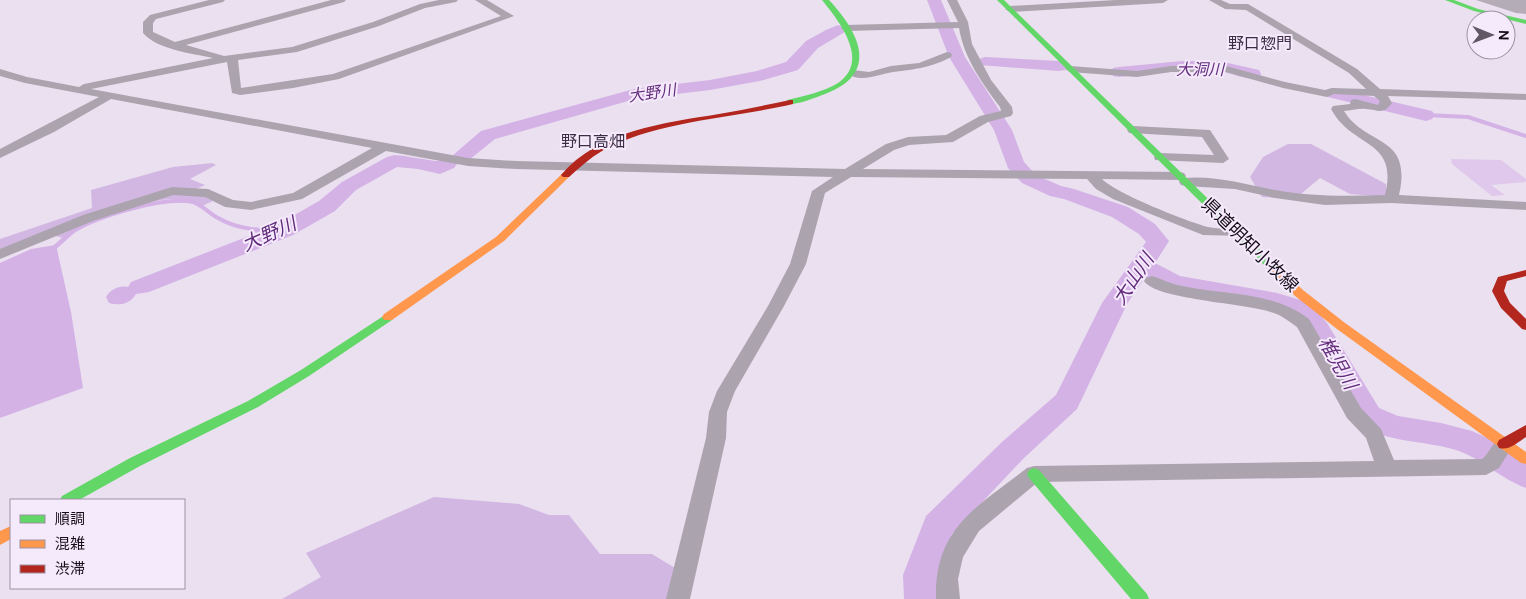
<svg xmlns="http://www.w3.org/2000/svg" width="1526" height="599" viewBox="0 0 1526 599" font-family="'DM Sans','Noto Sans JP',sans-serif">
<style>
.green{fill:#dfc8eb}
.forest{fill:#d3b7e3}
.water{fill:#d4b2e6}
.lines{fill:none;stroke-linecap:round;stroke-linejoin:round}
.stream-far1{stroke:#d4b2e6;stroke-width:4}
.stream{stroke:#d4b2e6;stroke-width:4.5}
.river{fill:#d4b2e6;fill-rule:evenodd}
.street{fill:#aba4af;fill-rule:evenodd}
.fast{fill:#63d668;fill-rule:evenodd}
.slow{fill:#ff974d;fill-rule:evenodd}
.jam{fill:#b3261e;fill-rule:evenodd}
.wall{fill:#b4adb7}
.labels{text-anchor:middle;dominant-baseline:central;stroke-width:4;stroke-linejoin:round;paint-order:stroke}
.far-quarter-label{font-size:16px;fill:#3c2d44;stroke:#f5eafc}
.far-water-label{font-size:16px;font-style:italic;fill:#632d7c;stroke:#f5eafc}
.street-label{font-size:18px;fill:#150e18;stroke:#f5eafc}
.water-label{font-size:19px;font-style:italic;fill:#632d7c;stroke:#f5eafc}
</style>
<rect width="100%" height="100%" fill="#eae0f0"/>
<polygon class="green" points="1451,159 1501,160 1526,179 1526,182 1491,185 1505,195 1492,196 1452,164"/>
<g class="forest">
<polygon points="1288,144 1311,144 1386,184 1387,197 1350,194 1320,178 1295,199 1262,197 1250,177 1263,157"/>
<path d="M212,163L216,165L190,179L205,185L185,194L204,196L213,201L202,206C192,198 174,198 161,200C150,202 139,207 128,211C105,218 82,222 63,238L52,235L0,250V239L92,208L91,190L173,167Z"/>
<polygon points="434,497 519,504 549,515 569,515 600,554 652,554 675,568 671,599 282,599 321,577 306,553"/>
</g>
<polygon class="water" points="56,245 71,312 83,388 0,418 0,263 31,249"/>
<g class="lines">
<g class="stream-far1">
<polyline points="1426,115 1468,117 1526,136"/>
<path d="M72,232C97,216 164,196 193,202C201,204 210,214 218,218C239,230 262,231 285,230"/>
</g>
<g class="stream">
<polyline points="257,231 260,231"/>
<polyline points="54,248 73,231"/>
</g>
<g class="river">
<path d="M927,0H941L965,57L1012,130L1024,162L1036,175L1061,186L1074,189L1128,207L1155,224L1169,241L1155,263L1180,276L1277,293L1304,301L1314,308L1327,323L1379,408L1398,416L1441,423L1472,431L1501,444L1526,459V488C1501,479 1481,458 1456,450C1428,441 1382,442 1360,424C1354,420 1350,408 1346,402C1332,377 1317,340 1296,320C1290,314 1281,311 1273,308L1173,290L1164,287L1145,277L1127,304L1077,409L1024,458L952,534L937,575L940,599H904L903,575L926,516L1002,442L1056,395L1102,303L1146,242L1139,234L1112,217L1064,199L1050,196L1022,183L1008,168L994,130L949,57Z"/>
<polygon points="838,25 843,27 846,30 843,33 818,48 798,70 760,81 710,90 635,99 495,139 469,160 462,162 455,160 452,156 481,131 634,89 710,80 757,71 786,62 806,41 826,30"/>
<polygon points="985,57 1059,61 1065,62 1067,66 1065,70 1059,71 979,65 977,62 979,59"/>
<path d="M1182,61H1219L1259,70L1261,74L1259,78C1245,81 1231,72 1217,71C1184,69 1151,74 1119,77L1113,76L1111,72L1113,68L1119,67Z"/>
<polygon points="1334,88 1432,111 1435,115 1432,119 1426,121 1328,97 1325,93 1328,89"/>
<path d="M394,155C408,156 421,159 435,161C441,161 446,158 454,160L457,164L454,168L440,174L418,169L397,167L356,190L335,211L293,235L149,292L136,294C130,304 120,306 109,303L106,297C110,290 119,285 128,287L131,282L277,225L319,201L342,182L387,157Z"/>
</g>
<g class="street">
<path d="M209,0H225L223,2L156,19L153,23V32L175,42L331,0H346L344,2L186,45L224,56L292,47L373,22L420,4L439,0H458L456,2L425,8L379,26L297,52L238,60L241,88L333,74L501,16L475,0H487L514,16L339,79L293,88L240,95L232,93L227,62L91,89L468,158L516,161L845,169L886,144L908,137L946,135L980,116L1001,111L1000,107C982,83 964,58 959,28L846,31L841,28L846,25L958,22L947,0H957L968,22L972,44L991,80L1012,107L1013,113L1011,116L988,122L953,142L909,145L894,150L863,169L1179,172L1184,173L1186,176L1184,178C1214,175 1245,184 1275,190C1312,197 1348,196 1385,195C1399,138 1352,149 1331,109L1333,106L1350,104L1351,100L1355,99L1378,105L1380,101L1374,96L1334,94L1327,97L1283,88L1226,72H1171L1137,77L1070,72L1065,69L1070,66L1137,71L1171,66H1226L1285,82L1325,90L1332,88L1366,89L1349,73L1246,10L1225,9L1209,0H1221L1230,4H1248L1357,69L1380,89L1526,94V100L1388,96L1392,103C1383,115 1379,110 1366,109C1359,108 1351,111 1344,111C1366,147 1413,134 1399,195L1526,202V210L1391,203L1325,205L1275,198L1235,189L1186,186L1181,185L1179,182L1181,180L1102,179C1117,194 1186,221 1208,227C1219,230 1232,227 1243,230L1245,233L1243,236L1203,235L1113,199L1096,189L1087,179L851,177L825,193L806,264L784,306L735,391L727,412L726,438L690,599H666L706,438L709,412L717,391L768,306L790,264L812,191L833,177L516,169L468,166L386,151L302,199L251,210L225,207L205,197L173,195L93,221L0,259V249L83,215L172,187L208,189L233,200L251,202L293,193L372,148L111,99L54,132L0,158V149L99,97L25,83L0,76V69L27,77L79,87L84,84L213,58C191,53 158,50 143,33V22L150,15Z"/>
<polygon points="1116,0 1168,0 1163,3 1010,12 1005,9 1010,6"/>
<path d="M947,52L951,53L952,55L951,57C930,68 916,69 893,72C879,74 859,84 848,73L853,70L869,72L891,66L919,63Z"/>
<polygon points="1133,126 1210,130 1229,159 1223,163 1155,160 1154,157 1160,153 1214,155 1202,137 1129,133 1127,130 1129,127"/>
<path d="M1152,276C1162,279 1171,284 1182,286C1224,295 1273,291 1309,319L1361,408L1381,429L1394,460L1482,459C1493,450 1494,433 1511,439L1514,444L1499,468L1486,475L1038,482L979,531L963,557L958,579L960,599H936C934,528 977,507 1027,468L1034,466L1374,461L1366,438L1347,418L1297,327C1289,321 1282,316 1274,313C1248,303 1156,300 1144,281L1146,278Z"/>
</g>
<g class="fast">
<path d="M822,0H829C860,33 880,74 825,94C814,98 798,105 787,104V100C804,96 823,92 838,83C871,61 839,21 822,0Z"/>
<polygon points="997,0 1004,0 1276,265 1277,267 1276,269 1268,269"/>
<polygon points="1445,0 1454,0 1478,9 1526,20 1526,24 1474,11"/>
<polygon points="388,313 392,314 394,317 392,320 309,376 258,407 140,466 79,500 60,500 62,496 130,458 248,401 301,370"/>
<polygon points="1034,468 1039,470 1147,594 1149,599 1131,599 1029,478 1027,474 1029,470"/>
</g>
<g class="slow">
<polygon points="566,172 571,175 569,177 504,241 392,320 384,320 382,317 384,314 496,237 563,173"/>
<polygon points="1272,264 1276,265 1303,290 1345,323 1526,452 1526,464 1521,463 1337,329 1295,296 1268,269 1267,267 1268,265"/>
<polygon points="11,526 11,539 0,545 0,531"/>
</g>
<g class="jam">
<path d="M790,100H793V104C734,118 655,121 602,151C590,158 580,167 569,177H563L561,175C599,130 665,123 719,114C743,110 766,105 790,100Z"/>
<polygon points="1526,270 1526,276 1507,281 1504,291 1510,303 1526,319 1526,330 1522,329 1501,308 1492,291 1498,277"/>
<path d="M1526,425V437C1518,442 1509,451 1499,448L1497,444L1499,440Z"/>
</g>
</g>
<polygon class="wall" points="1476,0 1526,0 1526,14 1516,13"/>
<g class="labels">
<g class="far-quarter-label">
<text x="1260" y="43">野口惣門</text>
<text x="593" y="141">野口高畑</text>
</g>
<g class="far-water-label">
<text x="1200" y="69">大洞川</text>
<text transform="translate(652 93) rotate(-8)">大野川</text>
</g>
<g class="street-label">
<text transform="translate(1250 245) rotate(44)">県道明知小牧線</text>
</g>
<g class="water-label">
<text transform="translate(269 234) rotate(-24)">大野川</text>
<text transform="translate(1133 279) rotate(-56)">大山川</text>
<text transform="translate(1338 363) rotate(60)">椎児川</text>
</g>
</g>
<rect x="10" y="499" width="175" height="90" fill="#f5eafc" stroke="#9b92a1"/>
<rect x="20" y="515" width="25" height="8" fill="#63d668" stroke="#9b92a1"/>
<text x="55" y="524" font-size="15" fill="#150e18">順調</text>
<rect x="20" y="540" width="25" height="8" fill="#ff974d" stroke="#9b92a1"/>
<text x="55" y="549" font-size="15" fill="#150e18">混雑</text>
<rect x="20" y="565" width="25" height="8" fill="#b3261e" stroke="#9b92a1"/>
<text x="55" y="574" font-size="15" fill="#150e18">渋滞</text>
<g transform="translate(1491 35) rotate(91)"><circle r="24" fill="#f5eafc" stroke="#9b92a1"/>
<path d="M0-4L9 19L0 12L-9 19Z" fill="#605864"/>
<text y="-8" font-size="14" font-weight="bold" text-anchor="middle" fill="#150e18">N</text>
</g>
</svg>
